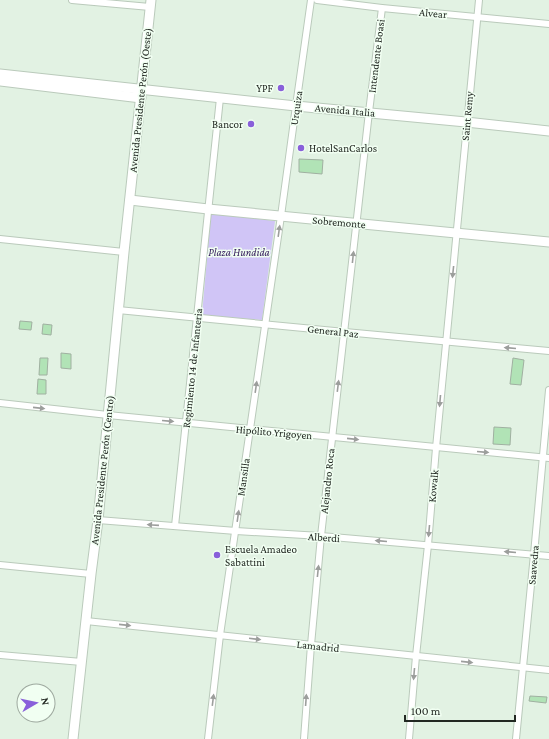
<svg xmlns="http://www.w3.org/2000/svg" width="549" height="739" viewBox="0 0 549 739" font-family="'Crimson Pro',serif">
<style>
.green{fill:#d0c5f6}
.building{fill:#b1e3b6;stroke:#a0b0a1}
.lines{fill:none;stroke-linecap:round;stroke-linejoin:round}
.minor-casing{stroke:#bacabb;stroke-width:8}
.secondary-casing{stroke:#bacabb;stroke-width:11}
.minor{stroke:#fff;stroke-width:6}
.secondary{stroke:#fff;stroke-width:9}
.oneway{fill:#9c9e9c}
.poi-dot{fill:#8960da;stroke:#f1fff2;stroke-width:1.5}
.labels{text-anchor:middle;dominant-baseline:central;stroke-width:3;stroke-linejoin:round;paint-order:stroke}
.street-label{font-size:11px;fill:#222822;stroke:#f1fff2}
.poi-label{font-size:11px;fill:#222822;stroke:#f1fff2;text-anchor:end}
.park-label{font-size:11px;font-style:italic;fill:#301759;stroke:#f1fff2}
</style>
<rect width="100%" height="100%" fill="#e2f2e3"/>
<polygon class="green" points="211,213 275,221 262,320 202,315"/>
<g class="building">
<polygon points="299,159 323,160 322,174 299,172"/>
<polygon points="20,321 32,322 31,330 19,329"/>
<polygon points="43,324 52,325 51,335 42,334"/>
<polygon points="61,353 71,354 71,369 61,368"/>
<polygon points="40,358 48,358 47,375 39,375"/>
<polygon points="513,358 524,360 521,385 510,384"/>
<polygon points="38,379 46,380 46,394 37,394"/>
<polygon points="494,427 511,428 510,445 493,444"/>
<polygon points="530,696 547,697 546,703 529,701"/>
</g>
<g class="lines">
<defs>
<g id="minor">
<polyline points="72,0 150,7"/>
<polyline points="317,0 382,8 549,24"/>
<polyline points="0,239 124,252"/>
<polyline points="118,310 345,332 549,351"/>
<polyline points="0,403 108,415 549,458"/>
<polyline points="98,520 236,531 321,536 549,556"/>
<polyline points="175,526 220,98"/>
<polyline points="0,565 91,574"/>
<polyline points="86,621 549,670"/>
<polyline points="0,655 82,662"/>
<polyline points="208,739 220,635 281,216 296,106 311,0"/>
<polyline points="304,739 311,645 321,536 369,112 382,8"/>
<polyline points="409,739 416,656 428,545 436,448 479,0"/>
<polyline points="516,739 534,554 549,390"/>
</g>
<g id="secondary">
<polyline points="0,74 296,106 466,122 549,131"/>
<polyline points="0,81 141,98"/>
<polyline points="130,200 208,209 549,242"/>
<polyline points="73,739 91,574 98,520 124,252 151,0"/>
</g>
</defs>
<use href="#minor" class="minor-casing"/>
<use href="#secondary" class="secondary-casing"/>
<use href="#minor" class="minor"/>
<use href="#secondary" class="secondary"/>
</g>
<defs><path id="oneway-solid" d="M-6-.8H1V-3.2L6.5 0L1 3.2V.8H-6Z"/></defs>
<g class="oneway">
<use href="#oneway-solid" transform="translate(279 231) rotate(-82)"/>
<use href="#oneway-solid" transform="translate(353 257) rotate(-84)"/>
<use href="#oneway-solid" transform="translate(453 272) rotate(96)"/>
<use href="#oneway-solid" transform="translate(510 348) rotate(-175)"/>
<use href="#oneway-solid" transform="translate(338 386) rotate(-83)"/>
<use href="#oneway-solid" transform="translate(256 387) rotate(-82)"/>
<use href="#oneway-solid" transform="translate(440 401) rotate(95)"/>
<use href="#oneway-solid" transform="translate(39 408) rotate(6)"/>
<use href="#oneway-solid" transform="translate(168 421) rotate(5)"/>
<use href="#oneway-solid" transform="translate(353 439) rotate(6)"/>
<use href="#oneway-solid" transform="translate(483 452) rotate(5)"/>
<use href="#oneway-solid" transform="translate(238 516) rotate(-82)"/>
<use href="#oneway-solid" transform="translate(153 525) rotate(-176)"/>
<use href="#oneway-solid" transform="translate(429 531) rotate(95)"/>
<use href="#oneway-solid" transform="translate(381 541) rotate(-175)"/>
<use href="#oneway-solid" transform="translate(510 552) rotate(-175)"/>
<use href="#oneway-solid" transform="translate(318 571) rotate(-84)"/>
<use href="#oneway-solid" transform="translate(125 625) rotate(6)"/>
<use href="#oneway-solid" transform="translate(255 639) rotate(7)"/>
<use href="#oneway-solid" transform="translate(467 662) rotate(6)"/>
<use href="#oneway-solid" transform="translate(414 674) rotate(95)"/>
<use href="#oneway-solid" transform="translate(213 700) rotate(-83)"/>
<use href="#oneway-solid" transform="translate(306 700) rotate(-86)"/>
</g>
<g class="poi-dot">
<circle cx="281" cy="88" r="4"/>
<circle cx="251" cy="124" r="4"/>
<circle cx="301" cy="148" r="4"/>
<circle cx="217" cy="555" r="4"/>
</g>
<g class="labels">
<g class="street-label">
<text transform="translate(433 13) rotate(5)">Alvear</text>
<text transform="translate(376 56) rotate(-83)">Intendente Boasi</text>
<text transform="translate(140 100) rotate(-84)">Avenida Presidente Perón (Oeste)</text>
<text transform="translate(296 108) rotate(-82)">Urquiza</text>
<text transform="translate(345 110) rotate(5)">Avenida Italia</text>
<text transform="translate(467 116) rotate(-85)">Saint Remy</text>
<text transform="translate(339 222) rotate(5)">Sobremonte</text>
<text transform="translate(333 331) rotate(6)">General Paz</text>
<text transform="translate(192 368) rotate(-84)">Regimiento 14 de Infanteria</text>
<text transform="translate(274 432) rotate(5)">Hipólito Yrigoyen</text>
<text transform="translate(102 470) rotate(-84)">Avenida Presidente Perón (Centro)</text>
<text transform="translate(243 477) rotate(-82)">Mansilla</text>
<text transform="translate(327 481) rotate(-84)">Alejandro Roca</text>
<text transform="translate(433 486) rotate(-85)">Kowalk</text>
<text transform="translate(324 537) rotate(4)">Alberdi</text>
<text transform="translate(533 565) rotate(-85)">Saavedra</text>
<text transform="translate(318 646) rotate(6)">Lamadrid</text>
</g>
<g class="poi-label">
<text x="273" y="88">YPF</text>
<text x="243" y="124">Bancor</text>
<text x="309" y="148" text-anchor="start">HotelSanCarlos</text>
<text x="225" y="549" text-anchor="start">Escuela Amadeo<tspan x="225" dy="13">Sabattini</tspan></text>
</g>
<g class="park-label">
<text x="239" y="252">Plaza Hundida</text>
</g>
</g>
<g transform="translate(36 703) rotate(81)"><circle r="19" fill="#f1fff2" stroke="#9ea99f"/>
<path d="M0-3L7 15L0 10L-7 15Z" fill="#8960da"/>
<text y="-6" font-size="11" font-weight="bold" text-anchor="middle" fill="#222822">N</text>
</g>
<path d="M405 715v6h110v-6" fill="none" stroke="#222822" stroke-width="2"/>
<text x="411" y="715" font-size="12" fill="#222822" stroke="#f1fff2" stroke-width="3" paint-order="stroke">100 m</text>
</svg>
